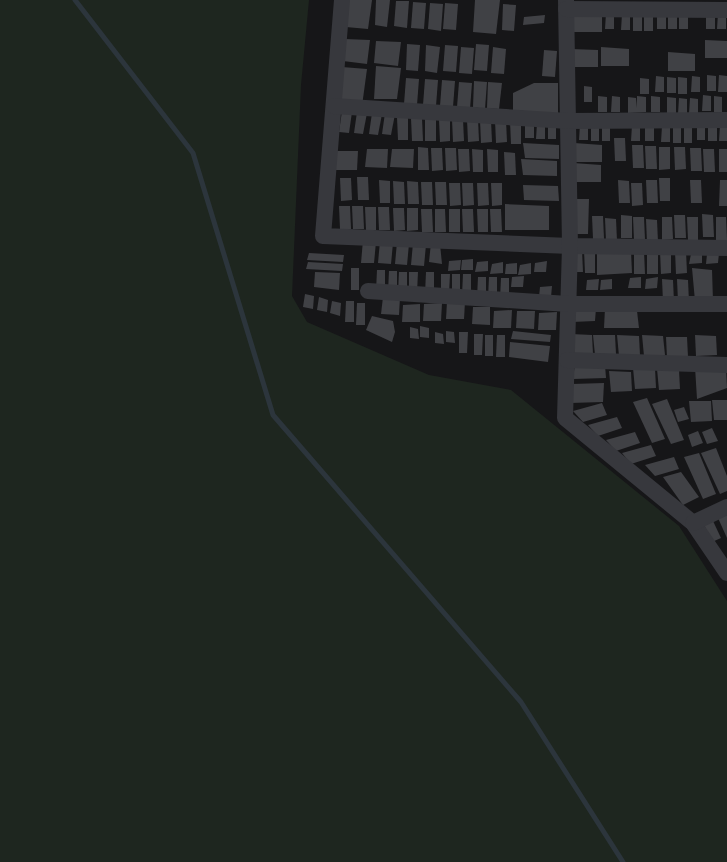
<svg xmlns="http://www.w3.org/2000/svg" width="727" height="862" viewBox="0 0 727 862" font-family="Signika,sans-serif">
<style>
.green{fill:#1e261f}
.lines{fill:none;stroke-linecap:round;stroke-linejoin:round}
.stream{stroke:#2c353c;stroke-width:5}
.building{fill:#404145}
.minor{stroke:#37383d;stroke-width:16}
</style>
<rect width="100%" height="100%" fill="#161618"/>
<polygon class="green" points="0,0 309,0 301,85 292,296 307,322 429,375 511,390 679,526 727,601 727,862 0,862"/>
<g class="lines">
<polyline class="stream" points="75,0 193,153 273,415 521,702 623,862"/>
</g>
<g class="building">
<polygon points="347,0 372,0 368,29 346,27"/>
<polygon points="376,0 390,0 387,27 375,25"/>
<polygon points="475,0 500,0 496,34 473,32"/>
<polygon points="396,1 409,1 407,28 394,26"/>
<polygon points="413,2 426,3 424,29 411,28"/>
<polygon points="430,3 443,4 441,31 428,29"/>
<polygon points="445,3 458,4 456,30 443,29"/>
<polygon points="503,4 516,5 514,31 502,30"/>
<polygon points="657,12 666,13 666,29 657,29"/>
<polygon points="606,13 614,14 614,29 605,29"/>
<polygon points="668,13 677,14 677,29 668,29"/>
<polygon points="679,13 688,14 688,29 679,29"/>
<polygon points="706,13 715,14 715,29 706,29"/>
<polygon points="718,13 726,14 726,29 717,29"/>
<polygon points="574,14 602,15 602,32 574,32"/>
<polygon points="622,14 630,15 630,30 621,30"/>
<polygon points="545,15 544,23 523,25 524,17"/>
<polygon points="633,15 642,16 642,31 633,31"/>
<polygon points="644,15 653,16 653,31 644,31"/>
<polygon points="345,39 370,40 367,64 343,61"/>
<polygon points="705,40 727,41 727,58 705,58"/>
<polygon points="376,41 401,42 398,66 374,63"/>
<polygon points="407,44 420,45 418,71 406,70"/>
<polygon points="476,44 489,45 487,71 474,70"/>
<polygon points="426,45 440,47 437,73 425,71"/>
<polygon points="445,45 458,46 456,72 443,71"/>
<polygon points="461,47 474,48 472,74 459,73"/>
<polygon points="493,47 506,49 504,74 491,73"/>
<polygon points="601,47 629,49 629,66 601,66"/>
<polygon points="571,49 598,50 598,67 571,67"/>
<polygon points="544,50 557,51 555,77 542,76"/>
<polygon points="668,52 695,54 695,71 668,71"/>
<polygon points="376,66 401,68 397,99 374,99"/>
<polygon points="342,67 367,69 362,106 340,104"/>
<polygon points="707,75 716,76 716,91 707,91"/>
<polygon points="719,75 727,76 727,92 718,92"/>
<polygon points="656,76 664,77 664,92 655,92"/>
<polygon points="692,76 700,77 700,92 691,92"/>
<polygon points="667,77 676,78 676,93 667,93"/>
<polygon points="678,77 687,78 687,94 678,94"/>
<polygon points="406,78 419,79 417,105 404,104"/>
<polygon points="640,78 649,79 649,94 640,94"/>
<polygon points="425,79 438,80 436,106 423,105"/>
<polygon points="442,80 455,81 453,107 440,106"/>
<polygon points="474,81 487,82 485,109 473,107"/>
<polygon points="459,82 472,83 470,109 457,107"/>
<polygon points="488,82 502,83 499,109 487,108"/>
<polygon points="534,83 558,83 558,114 513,110 513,93"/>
<polygon points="584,86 592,87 592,102 584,102"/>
<polygon points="703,95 711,96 711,111 702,111"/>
<polygon points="598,96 607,97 607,112 598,112"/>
<polygon points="612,96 620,97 620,112 611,112"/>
<polygon points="637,96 646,97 646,112 628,113 628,97 636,98 637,108"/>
<polygon points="651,96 660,97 660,112 651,112"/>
<polygon points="714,96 722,97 722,112 714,112"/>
<polygon points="667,97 676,98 676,113 667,113"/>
<polygon points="679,98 687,99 687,114 678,114"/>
<polygon points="690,98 698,99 698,114 689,114"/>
<polygon points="342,111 352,112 349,133 339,132"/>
<polygon points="357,112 367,113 363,134 354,133"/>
<polygon points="372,113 382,114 378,135 369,134"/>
<polygon points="385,113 395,114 391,135 382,134"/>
<polygon points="397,117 408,118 408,140 398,140"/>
<polygon points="411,118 422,118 423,141 412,141"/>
<rect x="425" y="118" width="11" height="23"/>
<polygon points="439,119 450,119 450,141 440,142"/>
<polygon points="452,119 463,119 464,141 453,142"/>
<polygon points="467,119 478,119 479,141 468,142"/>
<polygon points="480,120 491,120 492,142 481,143"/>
<polygon points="495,120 506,120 507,142 496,143"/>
<polygon points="510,121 521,122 521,144 511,144"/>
<polygon points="525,122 534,123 534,138 525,138"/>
<polygon points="537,123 545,124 545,139 536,139"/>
<polygon points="548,123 556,124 556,139 548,139"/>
<polygon points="580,124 588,125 588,140 579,140"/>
<polygon points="645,124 654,125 654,141 645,141"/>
<polygon points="697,124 705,125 705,140 697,140"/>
<polygon points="591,125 599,126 599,141 591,141"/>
<polygon points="602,125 610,126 610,141 602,141"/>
<polygon points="632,125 640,126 640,141 631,141"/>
<polygon points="708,125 717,126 717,141 708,141"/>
<polygon points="720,125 727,126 727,141 719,141"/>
<polygon points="662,126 670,127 670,142 661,142"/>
<polygon points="673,126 681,128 681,143 673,143"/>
<polygon points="684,127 692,128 692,143 684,143"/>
<polygon points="614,138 625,138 626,161 615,161"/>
<polygon points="523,143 559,145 559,159 525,158"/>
<polygon points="574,143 602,145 602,162 574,162"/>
<polygon points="632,145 643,145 644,168 633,168"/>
<polygon points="645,146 656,146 657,169 646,169"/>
<polygon points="418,147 428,148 429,170 418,170"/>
<polygon points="659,147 670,147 670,169 659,170"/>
<polygon points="674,147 685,147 686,169 675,170"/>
<polygon points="431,148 442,148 443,170 432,171"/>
<polygon points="445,148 456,148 457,170 446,171"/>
<polygon points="690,148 701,148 702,171 691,171"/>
<polygon points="367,149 388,149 387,168 365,167"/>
<polygon points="392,149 414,149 413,168 390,167"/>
<polygon points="458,149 469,149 470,171 459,172"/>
<polygon points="472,149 483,150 483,172 473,172"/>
<polygon points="487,149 498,150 498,172 488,172"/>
<polygon points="703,149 714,149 715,172 704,172"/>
<rect x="719" y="149" width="8" height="23"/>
<polygon points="337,151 358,151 357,170 335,170"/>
<polygon points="504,152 515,153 516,175 505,175"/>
<polygon points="521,159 557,161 557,176 523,175"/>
<polygon points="573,163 601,165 601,182 573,182"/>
<polygon points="357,177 368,177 369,200 358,200"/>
<polygon points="340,178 351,178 352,200 341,201"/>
<polygon points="659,178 670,178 670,201 660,201"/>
<polygon points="379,180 390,181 390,203 380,203"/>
<polygon points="618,180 629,181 630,203 619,203"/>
<polygon points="646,180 657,180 658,203 647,203"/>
<polygon points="690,180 701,180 702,203 691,203"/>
<polygon points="720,180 727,180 727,206 719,206"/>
<polygon points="393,181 404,182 405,204 394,204"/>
<polygon points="407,181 418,182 419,204 408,204"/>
<polygon points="421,182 432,182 433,205 422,205"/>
<polygon points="435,182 446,182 447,205 436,205"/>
<polygon points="449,183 460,183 461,205 450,206"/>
<polygon points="462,183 473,183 474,205 463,206"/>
<polygon points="477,183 488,183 489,205 478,206"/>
<polygon points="491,183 502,183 502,205 492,206"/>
<polygon points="631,183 642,183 643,205 632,206"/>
<polygon points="523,185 558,186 559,201 524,200"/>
<polygon points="575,199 589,199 588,234 574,234"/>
<polygon points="505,204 549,206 549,230 505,230"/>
<polygon points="339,206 350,206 351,229 340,229"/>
<polygon points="352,206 363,206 364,229 353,229"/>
<polygon points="365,207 376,207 376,230 366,230"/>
<polygon points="378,207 389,207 390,230 379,230"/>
<polygon points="393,208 404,208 405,230 394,231"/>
<polygon points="407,208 418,208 418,230 407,231"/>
<polygon points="421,209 432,209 433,232 422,232"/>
<polygon points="435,209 445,209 446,232 435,232"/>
<rect x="449" y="209" width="11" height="23"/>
<polygon points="462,209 473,209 474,232 463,232"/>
<polygon points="477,209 488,209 488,232 478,232"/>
<polygon points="490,209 501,209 502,232 491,232"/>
<polygon points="702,214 713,215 714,237 703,237"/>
<polygon points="621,215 632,216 632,238 621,238"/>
<polygon points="674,215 685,215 686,238 675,238"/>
<polygon points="592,216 603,216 604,239 593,239"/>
<polygon points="633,217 644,217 645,240 634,240"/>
<polygon points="662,217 672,217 673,239 662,240"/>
<polygon points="687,217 698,217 698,240 688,240"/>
<polygon points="716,217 726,217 727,240 716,240"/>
<polygon points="605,218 616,219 617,241 606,241"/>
<polygon points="646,219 657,220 658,242 647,243"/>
<polygon points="363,240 376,242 374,263 361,263"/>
<polygon points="380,241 393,243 391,264 378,263"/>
<polygon points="397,242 409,244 407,265 395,264"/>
<polygon points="413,243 426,245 424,266 411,265"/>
<polygon points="431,243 440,244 442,264 429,262"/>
<polygon points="572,249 582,250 583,272 572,272"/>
<polygon points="584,250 595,251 595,273 585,273"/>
<polygon points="631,251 632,273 597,275 597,252"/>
<polygon points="634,251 644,251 645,274 634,274"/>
<rect x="647" y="251" width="11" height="23"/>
<polygon points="660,251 671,251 671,273 661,274"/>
<polygon points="675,251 686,251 687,273 676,274"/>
<polygon points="702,252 702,263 689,264 691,254"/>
<polygon points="309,253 344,255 343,262 307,260"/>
<polygon points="719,253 718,263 706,264 707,254"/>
<polygon points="473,259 473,270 461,270 462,260"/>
<polygon points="461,260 460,270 448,271 449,261"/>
<polygon points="488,261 488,271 475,272 477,262"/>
<polygon points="547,261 546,272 534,272 535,263"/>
<polygon points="308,262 343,264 342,271 306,269"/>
<polygon points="503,262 503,273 490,274 492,264"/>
<polygon points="517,263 517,274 505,274 506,264"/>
<polygon points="531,263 531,274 518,275 520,265"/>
<rect x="351" y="268" width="8" height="22"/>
<polygon points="692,268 712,270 713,301 695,301"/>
<polygon points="377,270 385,270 385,291 376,291"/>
<polygon points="389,271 397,271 397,292 388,292"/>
<polygon points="315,272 340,273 339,290 314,287"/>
<polygon points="399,272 407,272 407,293 398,293"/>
<polygon points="409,272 418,272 417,293 409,293"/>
<polygon points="426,272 434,272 434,294 425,294"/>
<polygon points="441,274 450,274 449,294 441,293"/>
<rect x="452" y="274" width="8" height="21"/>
<polygon points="463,274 471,274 471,295 462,295"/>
<polygon points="524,276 523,287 511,287 512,277"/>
<polygon points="478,277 486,277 486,298 477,298"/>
<polygon points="489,277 497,277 497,298 488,298"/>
<polygon points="641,277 641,288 628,288 630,278"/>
<polygon points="658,277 657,288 645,289 646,279"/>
<polygon points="501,278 509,278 509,299 500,299"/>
<polygon points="599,279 598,290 586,290 587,280"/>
<polygon points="612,279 612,289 600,290 601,280"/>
<polygon points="662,279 673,280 674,302 663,302"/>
<polygon points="677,279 688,280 689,302 678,302"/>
<polygon points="552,286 551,297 539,297 540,287"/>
<polygon points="305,294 314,296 313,309 303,307"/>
<polygon points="319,297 328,300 327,312 317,310"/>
<polygon points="383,297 400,297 399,315 381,314"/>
<polygon points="332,301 341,303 340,316 330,313"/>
<polygon points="346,301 354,301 354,322 345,322"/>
<polygon points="447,302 465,302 464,319 446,319"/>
<polygon points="357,303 365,303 365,325 356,325"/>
<polygon points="442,303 441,321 423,321 424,304"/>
<polygon points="420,304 420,322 402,322 403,305"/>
<polygon points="473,307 490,307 490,325 472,324"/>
<polygon points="596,308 595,321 572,322 573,309"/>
<polygon points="605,308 637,311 639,328 604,328"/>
<polygon points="512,310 511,328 493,328 494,311"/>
<polygon points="517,311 535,311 534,329 516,328"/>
<polygon points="557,312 556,330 538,330 539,313"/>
<polygon points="372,316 393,321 395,332 392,342 366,330"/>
<polygon points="420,326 429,328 429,338 420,337"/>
<polygon points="410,327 418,329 419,339 410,338"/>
<polygon points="446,331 454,332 455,343 446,342"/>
<polygon points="513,331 551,335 550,342 511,339"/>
<polygon points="435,332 443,334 444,344 435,343"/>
<polygon points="459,332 468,332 467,353 459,353"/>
<polygon points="474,334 483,334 482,355 474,355"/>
<polygon points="571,334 592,335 593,354 572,355"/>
<rect x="485" y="335" width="8" height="21"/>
<polygon points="497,335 505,335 505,357 496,357"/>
<polygon points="593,335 615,335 616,354 595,355"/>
<polygon points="617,335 639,336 640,355 619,356"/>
<polygon points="642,335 663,336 665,355 644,356"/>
<polygon points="695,335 716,336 717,355 696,356"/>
<polygon points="666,337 687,337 688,357 667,358"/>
<polygon points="510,342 550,346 548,362 509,357"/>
<polygon points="575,364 605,365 606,378 573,379"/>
<polygon points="695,367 726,368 727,388 697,399"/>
<polygon points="633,368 655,368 656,388 635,389"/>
<polygon points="657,369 679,370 680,389 659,390"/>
<polygon points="609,371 631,372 632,391 611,392"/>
<polygon points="604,383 603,402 570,403 572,384"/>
<polygon points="647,398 665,439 652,443 633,402"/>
<polygon points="667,399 684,440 671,444 652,404"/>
<polygon points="712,400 727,400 727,420 714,420"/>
<polygon points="689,401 711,401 712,421 691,422"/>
<polygon points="602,403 607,415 583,422 573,411"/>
<polygon points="684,407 689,419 678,422 674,410"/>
<polygon points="617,417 622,428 598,436 588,425"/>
<polygon points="712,428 718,441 707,444 702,432"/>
<polygon points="698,431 703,443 692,447 688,435"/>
<polygon points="635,432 640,443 616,451 606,440"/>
<polygon points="651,445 656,456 631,464 622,453"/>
<polygon points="716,448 727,476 727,491 720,494 701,453"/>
<polygon points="699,453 716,494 703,499 684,457"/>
<polygon points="674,457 679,469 655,476 645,465"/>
<polygon points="681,472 699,497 683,505 663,477"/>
<polygon points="727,515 727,538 718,518"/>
<polygon points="713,521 721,538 712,542 704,525"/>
</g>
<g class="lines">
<g class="minor">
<polyline points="342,0 323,236 570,246 727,248"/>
<polyline points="566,0 570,246 565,418 693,523 727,573"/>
<polyline points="566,9 727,10"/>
<polyline points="334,106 568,121 727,120"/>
<polyline points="368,291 568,304 727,304"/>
<polyline points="567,360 727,365"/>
<polyline points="693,523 727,507"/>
</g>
</g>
</svg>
